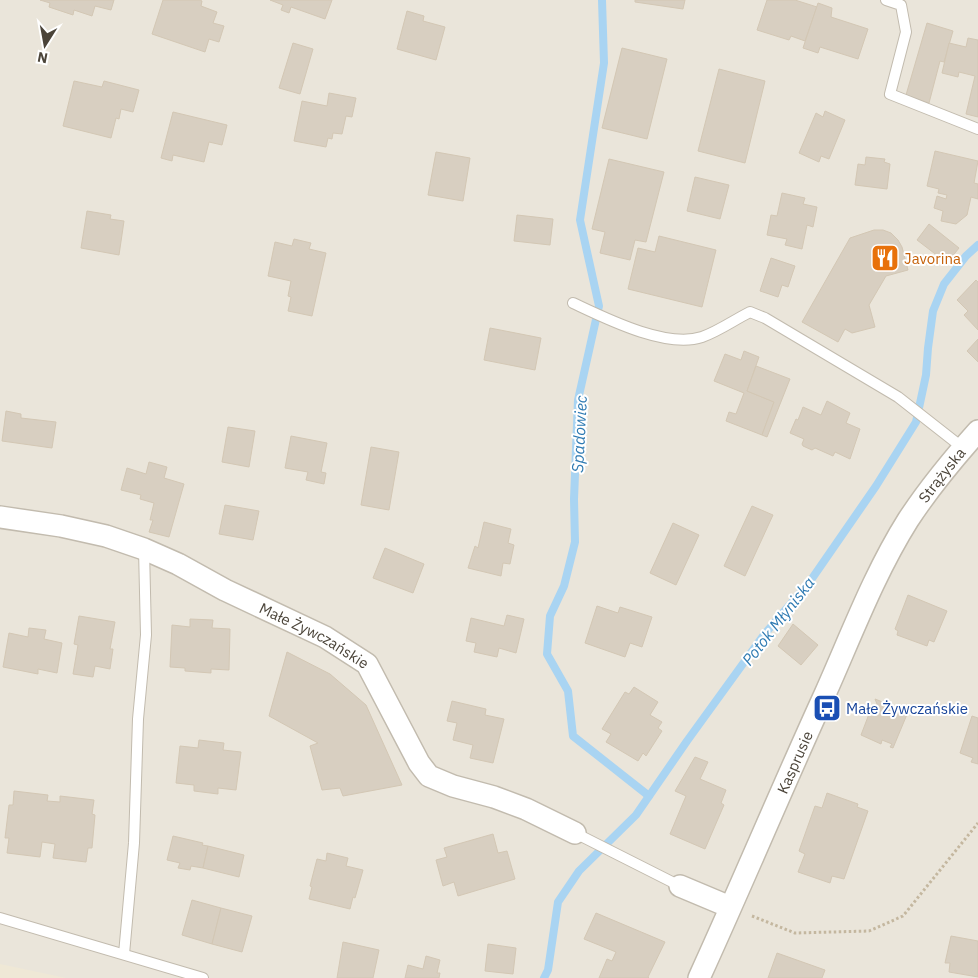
<svg xmlns="http://www.w3.org/2000/svg" width="978" height="978" viewBox="0 0 978 978" font-family="'IBM Plex Sans',sans-serif">
<style>
.residential{fill:#eae5da}
.education{fill:#efe8d6}
.lines{fill:none;stroke-linecap:round;stroke-linejoin:round}
.stream{stroke:#a9d4f2;stroke-width:8}
.building{fill:#d8cfc1;stroke:#d3c7b4}
.service-casing{stroke:#c2bbae;stroke-width:12}
.minor-casing{stroke:#c2bbae;stroke-width:24}
.path{stroke:#c4b79f;stroke-width:3;stroke-dasharray:2.5 2.5;stroke-linecap:butt}
.service{stroke:#fff;stroke-width:10}
.minor{stroke:#fff;stroke-width:21}
.labels{text-anchor:middle;dominant-baseline:central;stroke-width:4;stroke-linejoin:round;paint-order:stroke}
.food-label{font-size:15px;fill:#c56008;stroke:#fff;text-anchor:start}
.street-label{font-size:15px;fill:#4b4439;stroke:#fff}
.transit-label{font-size:15px;fill:#164399;stroke:#fff;text-anchor:start}
.water-label{font-size:16px;font-style:italic;fill:#2e7ab2;stroke:#fff}
</style>
<rect width="100%" height="100%" fill="#f6f3ec"/>
<rect class="residential" x="0" y="0" width="978" height="978"/>
<polygon class="education" points="0,964 66,978 0,978"/>
<g class="lines">
<g class="stream">
<polyline points="602,0 604,63 580,220 599,306 578,400 574,499 575,542 564,586 550,616 547,654 568,691 573,736 649,796"/>
<polyline points="544,978 548,970 558,902 579,871 636,815 687,741 763,636 811,580 876,486 916,422 926,375 928,348 933,311 944,284 966,256 978,245"/>
</g>
</g>
<g class="building">
<polygon points="40,0 114,0 111,10 95,6 92,16 74,10 73,15 49,7 50,3"/>
<polygon points="163,0 200,0 202,1 201,6 217,12 213,23 224,26 219,42 209,39 205,52 152,34"/>
<polygon points="270,0 332,0 325,19 291,7 289,13 281,10 283,5"/>
<polygon points="635,0 685,0 683,9 635,2"/>
<polygon points="767,0 795,0 817,7 805,41 791,36 789,40 757,30"/>
<polygon points="818,3 832,8 831,17 868,29 858,59 820,47 818,53 803,48"/>
<polygon points="407,11 424,16 423,21 445,27 436,60 397,49"/>
<polygon points="927,23 953,31 944,62 940,61 929,103 906,95"/>
<polygon points="968,38 978,40 978,117 966,114 975,76 959,72 958,77 942,73 949,43 966,47"/>
<polygon points="293,43 313,49 300,94 279,88"/>
<polygon points="622,48 667,59 647,139 602,128"/>
<polygon points="719,69 765,81 745,163 698,151"/>
<polygon points="74,81 102,87 104,81 139,90 133,112 121,109 119,119 116,118 111,138 63,126"/>
<polygon points="329,93 356,98 352,117 346,116 342,134 333,133 332,139 328,138 326,147 294,141 302,101 327,106"/>
<polygon points="825,111 845,120 829,159 821,156 819,162 799,153 816,113 823,117"/>
<polygon points="173,112 227,125 222,145 209,142 204,162 173,155 172,161 161,158"/>
<polygon points="935,151 978,161 974,183 978,184 978,199 971,197 967,215 956,224 941,221 943,211 934,208 937,196 946,199 947,195 938,193 939,189 927,186"/>
<polygon points="436,152 470,158 463,201 428,195"/>
<polygon points="866,157 885,159 884,162 890,164 887,189 855,185 858,164 865,165"/>
<polygon points="609,159 664,172 646,242 635,240 630,260 600,253 605,232 592,229"/>
<polygon points="695,177 729,185 720,219 687,211"/>
<polygon points="782,193 805,198 803,204 817,207 813,227 807,225 802,249 785,245 787,239 767,235 771,215 777,216"/>
<polygon points="87,211 111,215 110,219 124,221 119,255 81,248"/>
<polygon points="517,215 553,219 550,245 514,241"/>
<polygon points="929,224 959,248 947,263 917,240"/>
<polygon points="874,230 883,230 891,233 898,240 902,247 908,270 886,276 869,305 875,327 852,333 845,329 838,342 802,322 850,238"/>
<polygon points="659,236 716,250 702,307 628,289 638,248 655,252"/>
<polygon points="294,239 311,243 309,249 326,253 312,316 288,311 291,297 288,296 291,281 268,276 275,242 292,246"/>
<polygon points="771,258 795,266 788,287 782,285 778,297 760,291"/>
<polygon points="976,280 978,282 978,330 964,315 968,311 957,300"/>
<polygon points="490,328 541,338 535,370 484,360"/>
<polygon points="978,339 978,362 967,351"/>
<polygon points="744,351 759,357 747,391 774,402 762,435 726,421 729,412 736,414 744,393 714,381 725,354 741,360"/>
<polygon points="756,366 790,379 767,437 762,435 774,402 747,391"/>
<polygon points="827,401 850,413 846,423 860,429 850,459 835,452 833,456 815,448 812,450 803,446 802,444 804,439 790,433 796,419 798,420 803,407 821,415"/>
<polygon points="6,411 21,414 21,418 56,422 52,448 2,441"/>
<polygon points="228,427 255,431 249,467 222,462"/>
<polygon points="291,436 327,443 321,472 326,473 324,484 306,480 308,472 285,468"/>
<polygon points="371,447 399,452 389,510 361,505"/>
<polygon points="149,462 167,467 164,478 184,484 169,537 149,532 153,520 150,520 154,503 140,499 141,495 121,490 127,468 146,474"/>
<polygon points="225,505 259,511 253,540 219,534"/>
<polygon points="752,506 773,515 745,576 724,566"/>
<polygon points="484,522 511,529 508,543 514,545 510,564 503,563 501,576 468,568 475,546 478,548"/>
<polygon points="673,523 699,535 676,585 650,573"/>
<polygon points="385,548 424,564 413,593 373,578"/>
<polygon points="908,595 947,611 934,642 929,640 927,646 897,635 898,631 895,629"/>
<polygon points="597,606 618,613 620,607 652,617 642,647 630,643 625,657 585,643"/>
<polygon points="507,615 524,619 516,653 499,648 497,657 474,652 476,643 466,641 471,618 504,626"/>
<polygon points="79,616 115,622 110,649 113,649 110,669 95,666 93,677 73,674 78,645 74,644"/>
<polygon points="190,619 213,620 212,628 230,629 229,670 211,669 211,673 185,671 185,668 170,667 172,625 190,627"/>
<polygon points="793,624 818,645 801,665 778,646"/>
<polygon points="29,628 46,630 44,639 62,643 57,673 38,669 38,674 3,667 9,633 28,637"/>
<polygon points="287,652 330,674 366,705 402,785 343,796 340,788 322,790 310,746 318,743 269,716"/>
<polygon points="634,687 658,702 650,715 662,722 658,728 662,731 646,756 643,753 638,761 606,742 611,734 602,729 625,692 629,694"/>
<polygon points="875,699 908,712 893,748 890,747 892,744 882,740 881,744 861,735 869,714 874,713 877,704"/>
<polygon points="452,701 486,709 485,715 504,719 493,763 470,758 473,745 453,740 457,723 447,721"/>
<polygon points="972,716 978,718 978,764 971,762 973,758 960,753"/>
<polygon points="199,740 224,743 223,750 241,752 236,790 218,788 218,794 194,791 194,785 176,783 180,746 198,748"/>
<polygon points="695,757 708,762 700,779 726,790 721,803 724,805 705,849 670,834 686,796 675,791"/>
<polygon points="14,791 48,795 47,801 60,802 60,796 94,800 92,814 95,815 92,848 88,848 86,862 53,858 55,844 42,842 40,857 7,853 9,838 5,838 9,805 13,805"/>
<polygon points="827,793 858,804 857,807 868,811 844,879 832,876 830,883 798,872 805,854 799,851 815,806 822,808"/>
<polygon points="493,834 498,853 507,851 515,879 458,896 454,882 443,886 436,860 447,857 444,848"/>
<polygon points="173,836 203,843 202,845 208,846 203,868 191,866 190,870 178,868 180,863 167,860"/>
<polygon points="208,846 244,855 239,877 203,868"/>
<polygon points="327,853 348,858 346,866 363,870 355,898 353,897 350,909 309,899 312,887 310,886 317,859 326,861"/>
<polygon points="192,900 221,908 212,944 182,935"/>
<polygon points="221,908 252,916 242,952 212,944"/>
<polygon points="596,913 665,942 648,977 649,978 599,978 607,959 612,961 616,952 584,939"/>
<polygon points="951,936 978,941 978,977 949,972 950,963 945,963"/>
<polygon points="343,942 379,950 373,978 337,978"/>
<polygon points="488,944 516,948 513,974 485,971"/>
<polygon points="777,953 825,970 822,978 768,978"/>
<polygon points="426,956 440,960 437,973 440,973 439,978 405,978 408,965 423,969"/>
</g>
<g class="lines">
<defs>
<g id="service">
<polyline points="886,0 901,5 906,32 890,94 978,129"/>
<path d="M573,303C605,318 666,349 702,337C719,331 734,320 750,312L765,318L898,397L963,448"/>
<polyline points="575,833 680,886"/>
<polyline points="0,918 203,978"/>
<polyline points="124,954 134,843 138,719 146,635 144,549"/>
</g>
<g id="minor">
<path id="s1" d="M0,517L61,526L106,536L144,549L178,564L225,590L325,637L367,664L419,763L429,776L453,786L494,797L526,809L575,833"/>
<polyline points="680,886 730,907"/>
<path id="s2" d="M699,978C742,884 782,788 825,694C851,636 874,574 908,520C929,488 953,459 978,431"/>
</g>
</defs>
<use href="#service" class="service-casing"/>
<use href="#minor" class="minor-casing"/>
<polyline class="path" points="752,916 795,933 869,931 903,916 978,823"/>
<use href="#service" class="service"/>
<use href="#minor" class="minor"/>
</g>
<defs>
<symbol id="restaurant-square" viewBox="-11 -11 22 22"><rect x="-9" y="-9" width="18" height="18" rx="4" fill="#e8710a" stroke="#fff"/><path d="M-5-6h1v4h1v-4h1v4h1v-4h1v5L-1.5 .5V6h-2V.5L-5-1ZM5-6V6H3V1.5H1.5Q1.5-4 5-6Z" fill="#fff"/></symbol>
<symbol id="bus-square" viewBox="-11 -11 22 22"><rect x="-9" y="-9" width="18" height="18" rx="4" fill="#1a4fb4" stroke="#fff"/><path d="M-5-6H5V4H4V6H2V4H-2V6H-4V4H-5ZM-3.5-4V0h7V-4ZM-3.5 1.2v1.5H-2V1.2ZM2 1.2v1.5H3.5V1.2Z" fill="#fff"/></symbol>
</defs>
<g fill-rule="evenodd">
<use href="#restaurant-square" x="869" y="242" width="32" height="32"/>
<use href="#bus-square" x="811" y="692" width="32" height="32"/>
</g>
<g class="labels">
<g class="food-label">
<text x="904" y="258">Javorina</text>
</g>
<g class="street-label">
<text stroke="none"><textPath href="#s2" startOffset="560">Strążyska</textPath></text>
<text stroke="none"><textPath href="#s1" startOffset="339">Małe Żywczańskie</textPath></text>
<text stroke="none"><textPath href="#s2" startOffset="236">Kasprusie</textPath></text>
</g>
<g class="transit-label">
<text x="846" y="708">Małe Żywczańskie</text>
</g>
<g class="water-label">
<text transform="translate(579 434) rotate(-87)">Spadowiec</text>
<text transform="translate(778 621) rotate(-52)">Potok Młyniska</text>
</g>
</g>
<g transform="translate(45 45) rotate(191)" stroke="#ffffff" stroke-width="4" paint-order="stroke">
<path d="M0-4L9 19L0 12L-9 19Z" fill="#4b4439"/>
<text y="-8" font-size="14" font-weight="bold" text-anchor="middle" fill="#4b4439">N</text>
</g>
</svg>
